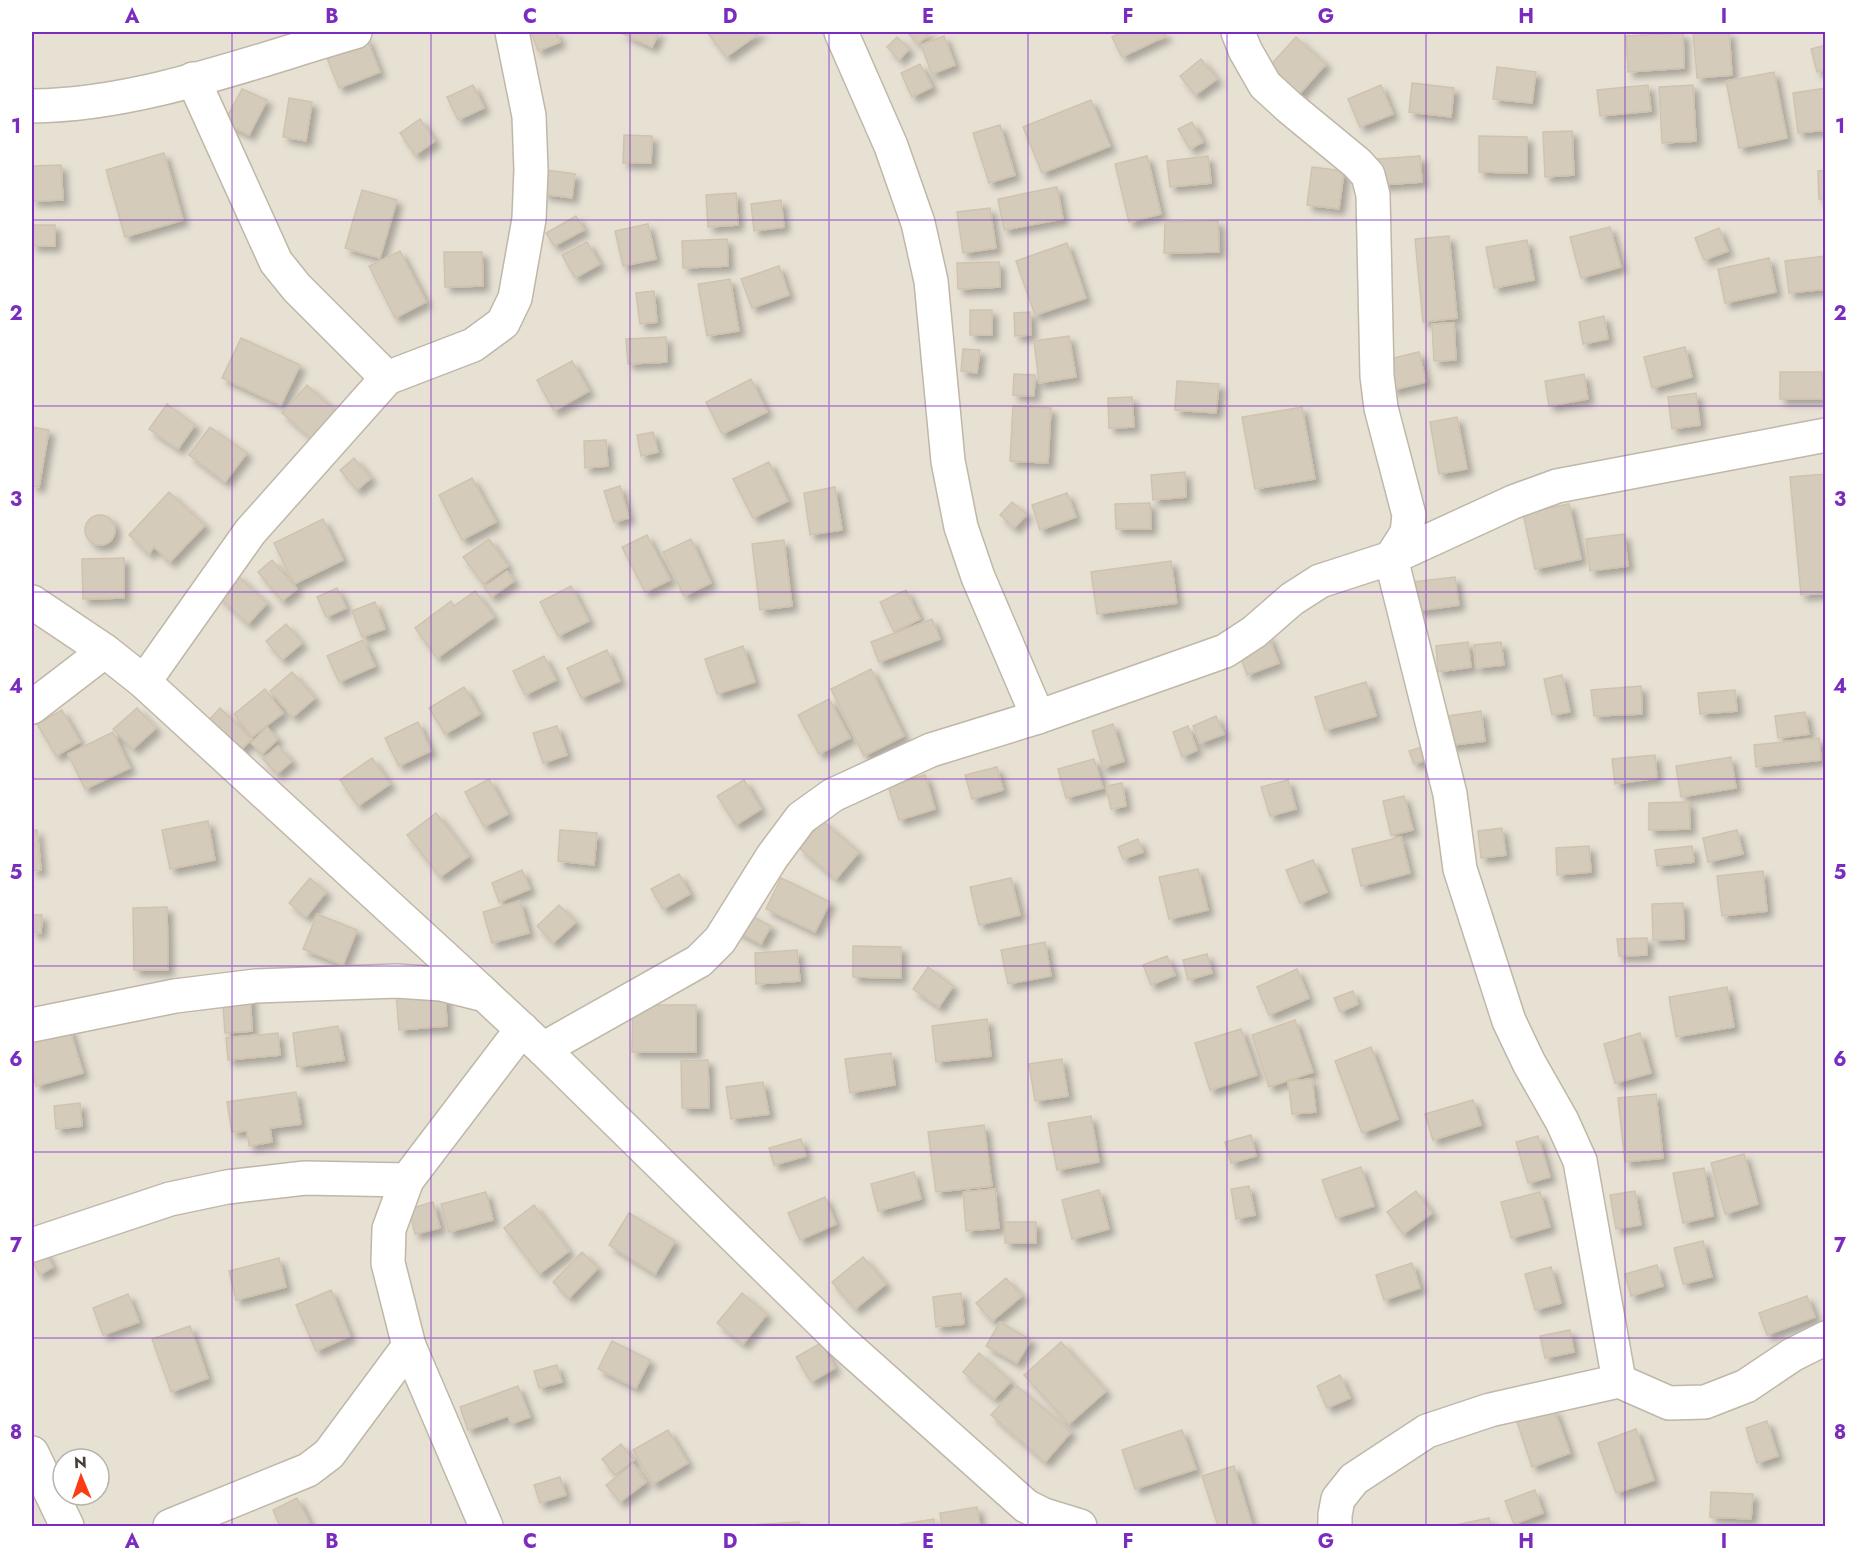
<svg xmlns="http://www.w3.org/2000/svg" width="1857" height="1558" viewBox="0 0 1857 1558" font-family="Jost,sans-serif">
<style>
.residential{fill:#e7e1d4;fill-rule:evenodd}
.building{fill:#d5cbbb;stroke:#d0c3ae;stroke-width:1.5;filter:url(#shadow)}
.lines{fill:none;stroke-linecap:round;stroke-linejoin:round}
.street-casing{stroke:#bfb7a8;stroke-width:36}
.street{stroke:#fff;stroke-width:33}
.grid{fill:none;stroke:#7b2cbf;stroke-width:1.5;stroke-opacity:0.55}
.neatline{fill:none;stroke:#7b2cbf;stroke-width:2}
.grid-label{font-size:20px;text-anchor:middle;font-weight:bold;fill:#7b2cbf}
</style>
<defs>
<filter id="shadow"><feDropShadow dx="5.5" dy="5.5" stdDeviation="3" flood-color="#0004"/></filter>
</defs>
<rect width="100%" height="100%" fill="#f3efe6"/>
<path class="residential" d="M32,32H1825V1526H32ZM63,1459H99V1495H63Z"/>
<g class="building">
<polygon points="531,32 556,32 560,42 538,51"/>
<polygon points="622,32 659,32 652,47 621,33"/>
<polygon points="707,32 761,32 726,57"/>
<polygon points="907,32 931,32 918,44"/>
<polygon points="1122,32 1164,32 1166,36 1122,57 1112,37"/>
<polygon points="1693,32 1729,32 1732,75 1697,78"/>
<polygon points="1683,33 1684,68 1628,72 1626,36"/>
<polygon points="944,36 955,65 932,74 921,45"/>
<polygon points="366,37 380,72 339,88 325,53"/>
<polygon points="897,37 909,49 899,60 887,47"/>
<polygon points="1296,37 1326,64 1295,99 1264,72"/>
<polygon points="1826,45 1826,69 1817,72 1811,49"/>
<polygon points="1201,59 1217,79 1195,95 1180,76"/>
<polygon points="920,64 932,87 912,97 901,73"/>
<polygon points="1497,67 1536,72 1532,103 1493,99"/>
<polygon points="1774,72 1787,138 1739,148 1726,81"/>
<polygon points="1412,83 1454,88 1451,117 1409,112"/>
<polygon points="473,85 484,108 458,120 447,97"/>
<polygon points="1381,85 1393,114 1360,127 1348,99"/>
<polygon points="1648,85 1651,111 1600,116 1597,90"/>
<polygon points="1693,85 1696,141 1662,143 1659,87"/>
<polygon points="1826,88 1826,130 1798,133 1793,93"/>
<polygon points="242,89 267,100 249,135 224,123"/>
<polygon points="289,98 312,102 306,141 283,137"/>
<polygon points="1091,100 1110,146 1042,173 1023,127"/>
<polygon points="420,119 435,141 415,155 400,133"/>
<polygon points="1192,122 1203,142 1190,149 1178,129"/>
<polygon points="1000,125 1015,175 989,183 973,133"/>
<polygon points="1572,131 1574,175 1545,177 1543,132"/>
<polygon points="624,135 652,136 651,163 623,163"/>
<polygon points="1479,136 1527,137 1527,173 1479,172"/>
<polygon points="164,153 183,220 125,237 106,170"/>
<polygon points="1147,156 1161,214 1129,222 1115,164"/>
<polygon points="1208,156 1211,183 1170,187 1167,161"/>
<polygon points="1420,156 1422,182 1380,185 1378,159"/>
<polygon points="61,165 63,200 32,201 32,166"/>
<polygon points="1312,167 1344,171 1339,209 1307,205"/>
<polygon points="546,170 575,174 572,198 543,194"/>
<polygon points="1826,170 1826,199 1819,199 1818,171"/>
<polygon points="1057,187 1063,219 1004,230 998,199"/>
<polygon points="362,190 397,200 380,258 345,248"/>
<polygon points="736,193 738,225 708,227 706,195"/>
<polygon points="781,200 784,227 754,231 751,204"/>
<polygon points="990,208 996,248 963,253 957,212"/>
<polygon points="576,216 584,230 554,246 546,233"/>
<polygon points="1218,221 1219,252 1164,253 1165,222"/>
<polygon points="648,224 656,259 623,266 615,231"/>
<rect x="32" y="225" width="23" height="21"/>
<polygon points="1610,227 1621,267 1581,278 1570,237"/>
<polygon points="1719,228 1728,251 1704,260 1695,238"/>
<polygon points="1449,236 1457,318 1423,322 1415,239"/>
<polygon points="727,239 728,266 683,268 682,241"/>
<polygon points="1527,240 1534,280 1494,288 1486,247"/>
<polygon points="587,242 600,264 575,278 562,255"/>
<polygon points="1067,243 1086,298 1035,315 1016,261"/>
<polygon points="400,251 426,302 395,318 369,266"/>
<polygon points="444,252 482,252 483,286 445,287"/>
<polygon points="1825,256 1826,289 1789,293 1785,261"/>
<polygon points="1769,258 1776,292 1725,303 1718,269"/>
<polygon points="999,262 1000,287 958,289 957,263"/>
<polygon points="779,266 789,295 752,308 741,279"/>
<polygon points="730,279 739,331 707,336 698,284"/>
<polygon points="654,291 657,322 640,324 636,293"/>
<rect x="970" y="310" width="22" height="25"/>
<polygon points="1030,312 1031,335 1015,336 1014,313"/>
<polygon points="1604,316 1608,339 1583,344 1579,322"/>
<polygon points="1454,323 1456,360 1434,361 1432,324"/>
<polygon points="1069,336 1076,377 1039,383 1034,341"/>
<polygon points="666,337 667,362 628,364 626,339"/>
<polygon points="241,338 300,365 281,405 222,378"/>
<polygon points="1685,347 1692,377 1652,388 1644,357"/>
<polygon points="963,349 980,350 977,373 961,371"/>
<polygon points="1419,352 1426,382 1392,390 1385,360"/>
<polygon points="572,361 589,391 554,411 537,380"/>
<polygon points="1780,372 1822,372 1823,399 1780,399"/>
<polygon points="1014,374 1035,375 1034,396 1013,395"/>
<polygon points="1584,374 1588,399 1549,406 1545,381"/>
<polygon points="751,379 767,412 722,434 706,402"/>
<polygon points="1177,381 1219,384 1216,413 1175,410"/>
<polygon points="307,385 336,411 312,439 282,413"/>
<polygon points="1696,393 1700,425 1672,429 1668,397"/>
<polygon points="1132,397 1134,427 1109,428 1108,398"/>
<polygon points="167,404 195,425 178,449 149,429"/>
<polygon points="1013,406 1051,408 1048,463 1010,461"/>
<polygon points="1302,407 1315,479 1255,489 1242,417"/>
<polygon points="1457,417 1467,469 1439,474 1430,422"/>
<polygon points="32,427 49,430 39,487 32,486"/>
<polygon points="210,427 247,453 225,482 189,455"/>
<polygon points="653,432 658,452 641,456 637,435"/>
<polygon points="606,440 608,466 585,468 584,441"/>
<polygon points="354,458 371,478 357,490 340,470"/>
<polygon points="769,462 788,501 753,518 733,479"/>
<polygon points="1185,472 1186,497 1153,500 1151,475"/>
<polygon points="1826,474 1826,593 1801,595 1790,477"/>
<polygon points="472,478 496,522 462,540 439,495"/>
<polygon points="620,486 629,518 614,522 604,491"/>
<polygon points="835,487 842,530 810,535 804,493"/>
<polygon points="169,492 205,525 170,562 154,547 149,554 129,535"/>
<polygon points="1067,493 1076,517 1040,530 1032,505"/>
<polygon points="1012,502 1027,514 1014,528 1000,515"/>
<polygon points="1150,503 1151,529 1116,529 1115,504"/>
<polygon points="1569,504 1581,559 1535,569 1523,513"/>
<circle cx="100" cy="530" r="15"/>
<polygon points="323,519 343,560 294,584 274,543"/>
<polygon points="1624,534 1628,566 1590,571 1586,539"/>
<polygon points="647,535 670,580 645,592 622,547"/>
<polygon points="489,539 508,566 483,584 463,557"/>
<polygon points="691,539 711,583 684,596 663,552"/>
<polygon points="784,540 792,606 760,610 752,544"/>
<polygon points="124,558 124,598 83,599 82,559"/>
<polygon points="272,560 297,589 282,601 258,572"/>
<polygon points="1171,561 1177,603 1097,614 1091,572"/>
<polygon points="507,571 514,581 491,597 484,587"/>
<polygon points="236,574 267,603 248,624 217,595"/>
<polygon points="1455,577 1459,605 1417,611 1413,582"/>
<polygon points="571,586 589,621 558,636 540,602"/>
<polygon points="337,588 346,608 326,617 317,597"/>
<polygon points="906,590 920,619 894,632 880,602"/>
<polygon points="475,591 494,617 437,658 415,628 451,601 454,606"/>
<polygon points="375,602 385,629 362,637 352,611"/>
<polygon points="932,619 940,639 879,662 871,642"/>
<polygon points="286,624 302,643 282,660 266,641"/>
<polygon points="1268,635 1279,663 1247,675 1237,647"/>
<polygon points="363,640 375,666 339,682 327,656"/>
<polygon points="1468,642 1471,667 1438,672 1436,646"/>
<polygon points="1501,642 1504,665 1476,668 1474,645"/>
<polygon points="743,646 755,682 717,694 705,659"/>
<polygon points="607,650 620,681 581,698 567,668"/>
<polygon points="544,656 556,680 525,695 513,671"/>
<polygon points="871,669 904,736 864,756 831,689"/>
<polygon points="292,672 315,698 293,717 270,691"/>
<polygon points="1562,675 1570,712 1552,715 1544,679"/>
<polygon points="1366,682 1376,716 1325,730 1315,697"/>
<polygon points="1641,686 1642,714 1594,716 1591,690"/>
<polygon points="464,687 480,714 445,734 429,708"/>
<polygon points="265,689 283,713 252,737 234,714"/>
<polygon points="1735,690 1737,711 1700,714 1698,693"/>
<polygon points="829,699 850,738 819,754 798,715"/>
<polygon points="137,708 156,728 133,749 113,729"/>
<polygon points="220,708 252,739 237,754 206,723"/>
<polygon points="62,710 80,742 56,756 37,724"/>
<polygon points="1481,711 1485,741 1445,746 1441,717"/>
<polygon points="1805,712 1809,734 1778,738 1775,716"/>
<polygon points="1216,716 1224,734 1200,743 1193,726"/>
<polygon points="418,722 431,751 399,766 385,738"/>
<polygon points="1113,724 1124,761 1103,768 1092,731"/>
<polygon points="557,726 567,755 543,763 533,733"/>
<polygon points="1188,726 1197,750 1182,757 1173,732"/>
<polygon points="267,727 278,739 262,754 251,743"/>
<polygon points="113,732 130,768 85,789 68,754"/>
<polygon points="1819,738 1821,760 1756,767 1754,745"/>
<polygon points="278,746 292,761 277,774 263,759"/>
<polygon points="1422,747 1426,760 1414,764 1409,751"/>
<polygon points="1655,755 1657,778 1615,784 1612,759"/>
<polygon points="1731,757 1736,788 1681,797 1676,766"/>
<polygon points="372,758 390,784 358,806 340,780"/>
<polygon points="1094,759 1103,788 1066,798 1058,769"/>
<polygon points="997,767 1003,790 972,799 965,775"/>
<polygon points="925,775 935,809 899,820 888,786"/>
<polygon points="489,779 508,814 484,827 465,792"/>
<polygon points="744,780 761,809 736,825 717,796"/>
<polygon points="1288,780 1296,809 1270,816 1261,787"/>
<polygon points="1122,783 1126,806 1111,809 1106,786"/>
<polygon points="1404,796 1413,830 1391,835 1383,801"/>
<polygon points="1689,802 1690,829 1649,830 1649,803"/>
<polygon points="436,813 469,856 440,877 407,835"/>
<polygon points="208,821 215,860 170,869 162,830"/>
<polygon points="823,821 859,852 836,879 799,848"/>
<polygon points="1502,828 1506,855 1481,858 1478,831"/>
<polygon points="32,830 37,830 41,870 32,871"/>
<polygon points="560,830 597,833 594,865 558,861"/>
<polygon points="1737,830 1743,854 1708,862 1703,838"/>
<polygon points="1401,837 1410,873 1361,886 1352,849"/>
<polygon points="1138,839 1143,852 1123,859 1118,847"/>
<polygon points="1589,846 1591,872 1557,875 1556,848"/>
<polygon points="1692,846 1694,862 1657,866 1655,850"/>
<polygon points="1313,860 1327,892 1300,903 1286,870"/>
<polygon points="1198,869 1208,910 1169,919 1159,877"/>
<polygon points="522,870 530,889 499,902 492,883"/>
<polygon points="1763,871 1767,911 1722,916 1717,876"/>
<polygon points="679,874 690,894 663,909 651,889"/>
<polygon points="310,878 326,892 306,917 289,903"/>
<polygon points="781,878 830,902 815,932 766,909"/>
<polygon points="1011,878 1020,915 979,925 970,887"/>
<polygon points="520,901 529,933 492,943 483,912"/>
<polygon points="1683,903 1684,939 1653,940 1652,904"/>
<polygon points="559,905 576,922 553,943 537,926"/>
<polygon points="167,907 168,970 134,970 133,908"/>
<polygon points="742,911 771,926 761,944 733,929"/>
<polygon points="317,914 357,930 343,965 303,949"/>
<polygon points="32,915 42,915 41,933 32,932"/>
<polygon points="1647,938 1647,955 1619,956 1617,939"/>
<polygon points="1045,942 1051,976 1008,984 1001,950"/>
<polygon points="853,946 901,947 901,978 853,977"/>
<polygon points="797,950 800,981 756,984 755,953"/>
<polygon points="1207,954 1212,973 1188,980 1183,960"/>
<polygon points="1167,956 1175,975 1151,985 1143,965"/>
<polygon points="928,967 953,986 939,1007 913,989"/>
<polygon points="1297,969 1309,998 1269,1015 1257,987"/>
<polygon points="1727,987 1734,1027 1676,1037 1669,997"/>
<polygon points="445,989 447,1026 399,1030 396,992"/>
<polygon points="250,990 252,1031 225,1033 222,992"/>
<polygon points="1353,991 1358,1004 1340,1012 1334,998"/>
<polygon points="633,1005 696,1005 696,1052 632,1052"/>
<polygon points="987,1019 991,1056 936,1062 932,1026"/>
<polygon points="1295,1020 1313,1072 1269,1087 1252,1035"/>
<polygon points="338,1026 344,1060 297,1067 293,1033"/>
<polygon points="69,1027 83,1073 36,1086 32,1069 32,1038"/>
<polygon points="1241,1029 1257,1075 1210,1090 1195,1043"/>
<polygon points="278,1033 280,1055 228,1060 226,1038"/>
<polygon points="1640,1033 1651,1073 1615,1083 1604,1044"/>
<polygon points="1371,1047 1398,1119 1362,1133 1335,1061"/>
<polygon points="891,1053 895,1085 850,1093 845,1059"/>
<polygon points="1062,1059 1068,1096 1035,1101 1029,1064"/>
<polygon points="708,1060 709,1108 682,1108 681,1061"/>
<polygon points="1312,1079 1316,1112 1292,1114 1288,1081"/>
<polygon points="763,1082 769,1114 731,1119 726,1087"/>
<polygon points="296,1092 301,1124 270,1128 272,1142 249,1146 247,1131 232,1132 227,1102"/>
<polygon points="1656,1094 1663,1158 1625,1162 1618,1098"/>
<polygon points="1473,1100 1481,1125 1433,1140 1425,1114"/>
<polygon points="80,1103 82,1126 56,1129 54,1106"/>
<polygon points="1091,1116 1099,1162 1057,1170 1048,1123"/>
<polygon points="984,1125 992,1186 936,1192 928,1132"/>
<polygon points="1251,1135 1256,1156 1231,1163 1225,1142"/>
<polygon points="1538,1136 1550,1177 1528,1183 1516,1142"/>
<polygon points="801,1139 806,1156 774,1165 769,1148"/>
<polygon points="1744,1154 1758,1204 1725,1214 1711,1163"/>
<polygon points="1361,1167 1374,1206 1336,1218 1322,1180"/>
<polygon points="1704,1168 1713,1216 1683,1223 1673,1173"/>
<polygon points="914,1172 921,1199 878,1211 871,1184"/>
<polygon points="1249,1186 1255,1215 1236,1219 1231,1189"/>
<polygon points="995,1189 999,1228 966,1231 963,1192"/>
<polygon points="1099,1190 1109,1229 1072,1239 1062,1200"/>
<polygon points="1416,1191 1432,1213 1403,1234 1387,1212"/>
<polygon points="1635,1191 1641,1225 1616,1229 1610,1195"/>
<polygon points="486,1192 493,1220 449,1232 441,1204"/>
<polygon points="1540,1192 1550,1227 1511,1238 1501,1202"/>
<polygon points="825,1197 836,1224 800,1240 788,1213"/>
<polygon points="433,1202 440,1228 415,1234 409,1209"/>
<polygon points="534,1205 569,1251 539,1274 504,1228"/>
<polygon points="629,1213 675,1241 655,1274 609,1245"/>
<rect x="1005" y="1222" width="31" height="21"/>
<polygon points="1703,1241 1712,1277 1683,1284 1674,1248"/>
<polygon points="41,1245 53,1267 39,1275 32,1260"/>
<polygon points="582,1252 598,1268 569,1298 553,1282"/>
<polygon points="863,1257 886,1284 855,1309 832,1282"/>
<polygon points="279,1258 286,1287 236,1300 229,1271"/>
<polygon points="1412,1263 1420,1288 1384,1300 1376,1275"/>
<polygon points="1657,1265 1663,1286 1631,1296 1625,1274"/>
<polygon points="1551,1267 1561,1303 1535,1310 1525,1274"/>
<polygon points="1006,1278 1022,1296 992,1321 976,1303"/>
<polygon points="331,1290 350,1336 316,1351 296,1305"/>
<polygon points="742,1293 767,1314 743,1344 717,1323"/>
<polygon points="961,1293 964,1324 936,1327 933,1297"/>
<polygon points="128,1294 139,1322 103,1335 93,1308"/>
<polygon points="1807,1296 1815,1317 1767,1335 1759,1313"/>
<polygon points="1000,1322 1031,1340 1017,1363 986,1346"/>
<polygon points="190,1326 208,1378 171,1392 152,1339"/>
<polygon points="1570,1330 1574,1352 1545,1358 1540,1336"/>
<polygon points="612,1341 650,1360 636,1388 598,1369"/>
<polygon points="1061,1342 1106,1391 1069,1424 1024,1375"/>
<polygon points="821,1343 835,1368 811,1382 796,1357"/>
<polygon points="979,1353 1011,1381 994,1399 963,1372"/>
<polygon points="557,1365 562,1382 539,1388 534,1371"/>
<polygon points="1340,1375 1350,1398 1327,1408 1317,1386"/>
<polygon points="518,1386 530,1417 511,1424 508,1416 468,1430 460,1407"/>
<polygon points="1017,1386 1071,1432 1045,1462 991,1415"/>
<polygon points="1554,1409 1570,1453 1532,1467 1517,1422"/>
<polygon points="1767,1421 1778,1456 1757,1463 1746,1428"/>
<polygon points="1636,1429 1654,1480 1616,1493 1598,1443"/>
<polygon points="668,1430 688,1463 653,1484 633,1450"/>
<polygon points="1182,1430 1196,1469 1135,1489 1122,1450"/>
<polygon points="621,1444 634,1460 615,1475 602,1459"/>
<polygon points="633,1464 646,1482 620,1502 606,1485"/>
<polygon points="1234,1466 1252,1525 1218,1526 1202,1476"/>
<polygon points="560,1477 566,1495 540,1503 534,1485"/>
<polygon points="1535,1490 1543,1513 1514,1524 1505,1501"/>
<polygon points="1711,1492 1753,1494 1751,1519 1710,1517"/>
<polygon points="297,1498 311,1526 280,1526 273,1510"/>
<polygon points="977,1507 980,1526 942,1526 940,1513"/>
<polygon points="1489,1518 1491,1526 1451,1526"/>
<polygon points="934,1519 935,1526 890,1526"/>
<polygon points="799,1522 799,1526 751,1526 751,1525"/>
</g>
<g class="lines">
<defs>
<g id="street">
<polyline points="841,32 891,146 918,223 931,281 948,461 961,527 978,577 1038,717"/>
<polyline points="1238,32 1245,50 1265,85 1289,107 1357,163 1368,175 1373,195 1377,376 1381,408 1409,515 1407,533 1391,558 1450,794 1460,869 1509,1021 1529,1063 1562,1121 1580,1161 1619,1381"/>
<polyline points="193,79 276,262 297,288 387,378"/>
<path d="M32,106C140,105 251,62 355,32"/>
<polyline points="32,602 105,651 144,682 483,993"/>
<polyline points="144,682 250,532 387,378 473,345 503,323 515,298 529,219 531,170 529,116 512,32"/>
<polyline points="32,707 105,651"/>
<polyline points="32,1025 175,996 256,986 397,981 441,984 485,995 543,1049 840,1340 1026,1506 1044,1515 1080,1526"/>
<polyline points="543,1049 699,961 720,940 772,857 801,818 833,795 931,750 1038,717 1225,651 1254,632 1292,599 1320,581 1391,558 1513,502 1557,486 1826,435"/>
<polyline points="32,1245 170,1199 227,1187 305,1178 407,1180"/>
<polyline points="32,1453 67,1526"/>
<polyline points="170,1526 308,1470 329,1454 409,1346"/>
<polyline points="486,1526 409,1346 388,1263 389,1229 407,1180 522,1029"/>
<polyline points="1335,1526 1335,1515 1338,1499 1354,1479 1427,1431 1490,1410 1619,1381 1669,1403 1705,1402 1746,1386 1792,1355 1826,1338"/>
</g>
</defs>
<use href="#street" class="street-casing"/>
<use href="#street" class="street"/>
</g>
<path class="grid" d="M232,32V1526M431,32V1526M630,32V1526M829,32V1526M1028,32V1526M1227,32V1526M1426,32V1526M1625,32V1526M32,220H1826M32,406H1826M32,592H1826M32,779H1826M32,966H1826M32,1152H1826M32,1338H1826"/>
<rect width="1857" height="1558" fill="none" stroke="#ffffff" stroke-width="66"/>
<g transform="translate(81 1477) rotate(358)"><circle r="28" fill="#ffffff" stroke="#b5b3ae" stroke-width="1.5"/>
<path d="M0-4.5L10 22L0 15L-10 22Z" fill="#fb3c15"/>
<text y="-9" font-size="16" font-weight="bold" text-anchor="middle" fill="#464035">N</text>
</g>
<rect x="33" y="33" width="1791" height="1492" class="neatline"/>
<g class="grid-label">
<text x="132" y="23">A</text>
<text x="332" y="23">B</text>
<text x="530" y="23">C</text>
<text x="730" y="23">D</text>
<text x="928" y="23">E</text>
<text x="1128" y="23">F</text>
<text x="1326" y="23">G</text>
<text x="1526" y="23">H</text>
<text x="1724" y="23">I</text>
<text x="16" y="133">1</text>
<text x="1840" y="133">1</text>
<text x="16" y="320">2</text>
<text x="1840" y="320">2</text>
<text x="16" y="506">3</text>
<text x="1840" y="506">3</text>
<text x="16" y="693">4</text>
<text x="1840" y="693">4</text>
<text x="16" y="879">5</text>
<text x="1840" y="879">5</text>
<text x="16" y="1066">6</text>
<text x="1840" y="1066">6</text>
<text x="16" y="1252">7</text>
<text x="1840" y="1252">7</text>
<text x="16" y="1439">8</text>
<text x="1840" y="1439">8</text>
<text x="132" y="1548">A</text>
<text x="332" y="1548">B</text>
<text x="530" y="1548">C</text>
<text x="730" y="1548">D</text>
<text x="928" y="1548">E</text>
<text x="1128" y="1548">F</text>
<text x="1326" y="1548">G</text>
<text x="1526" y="1548">H</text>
<text x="1724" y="1548">I</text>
</g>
</svg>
